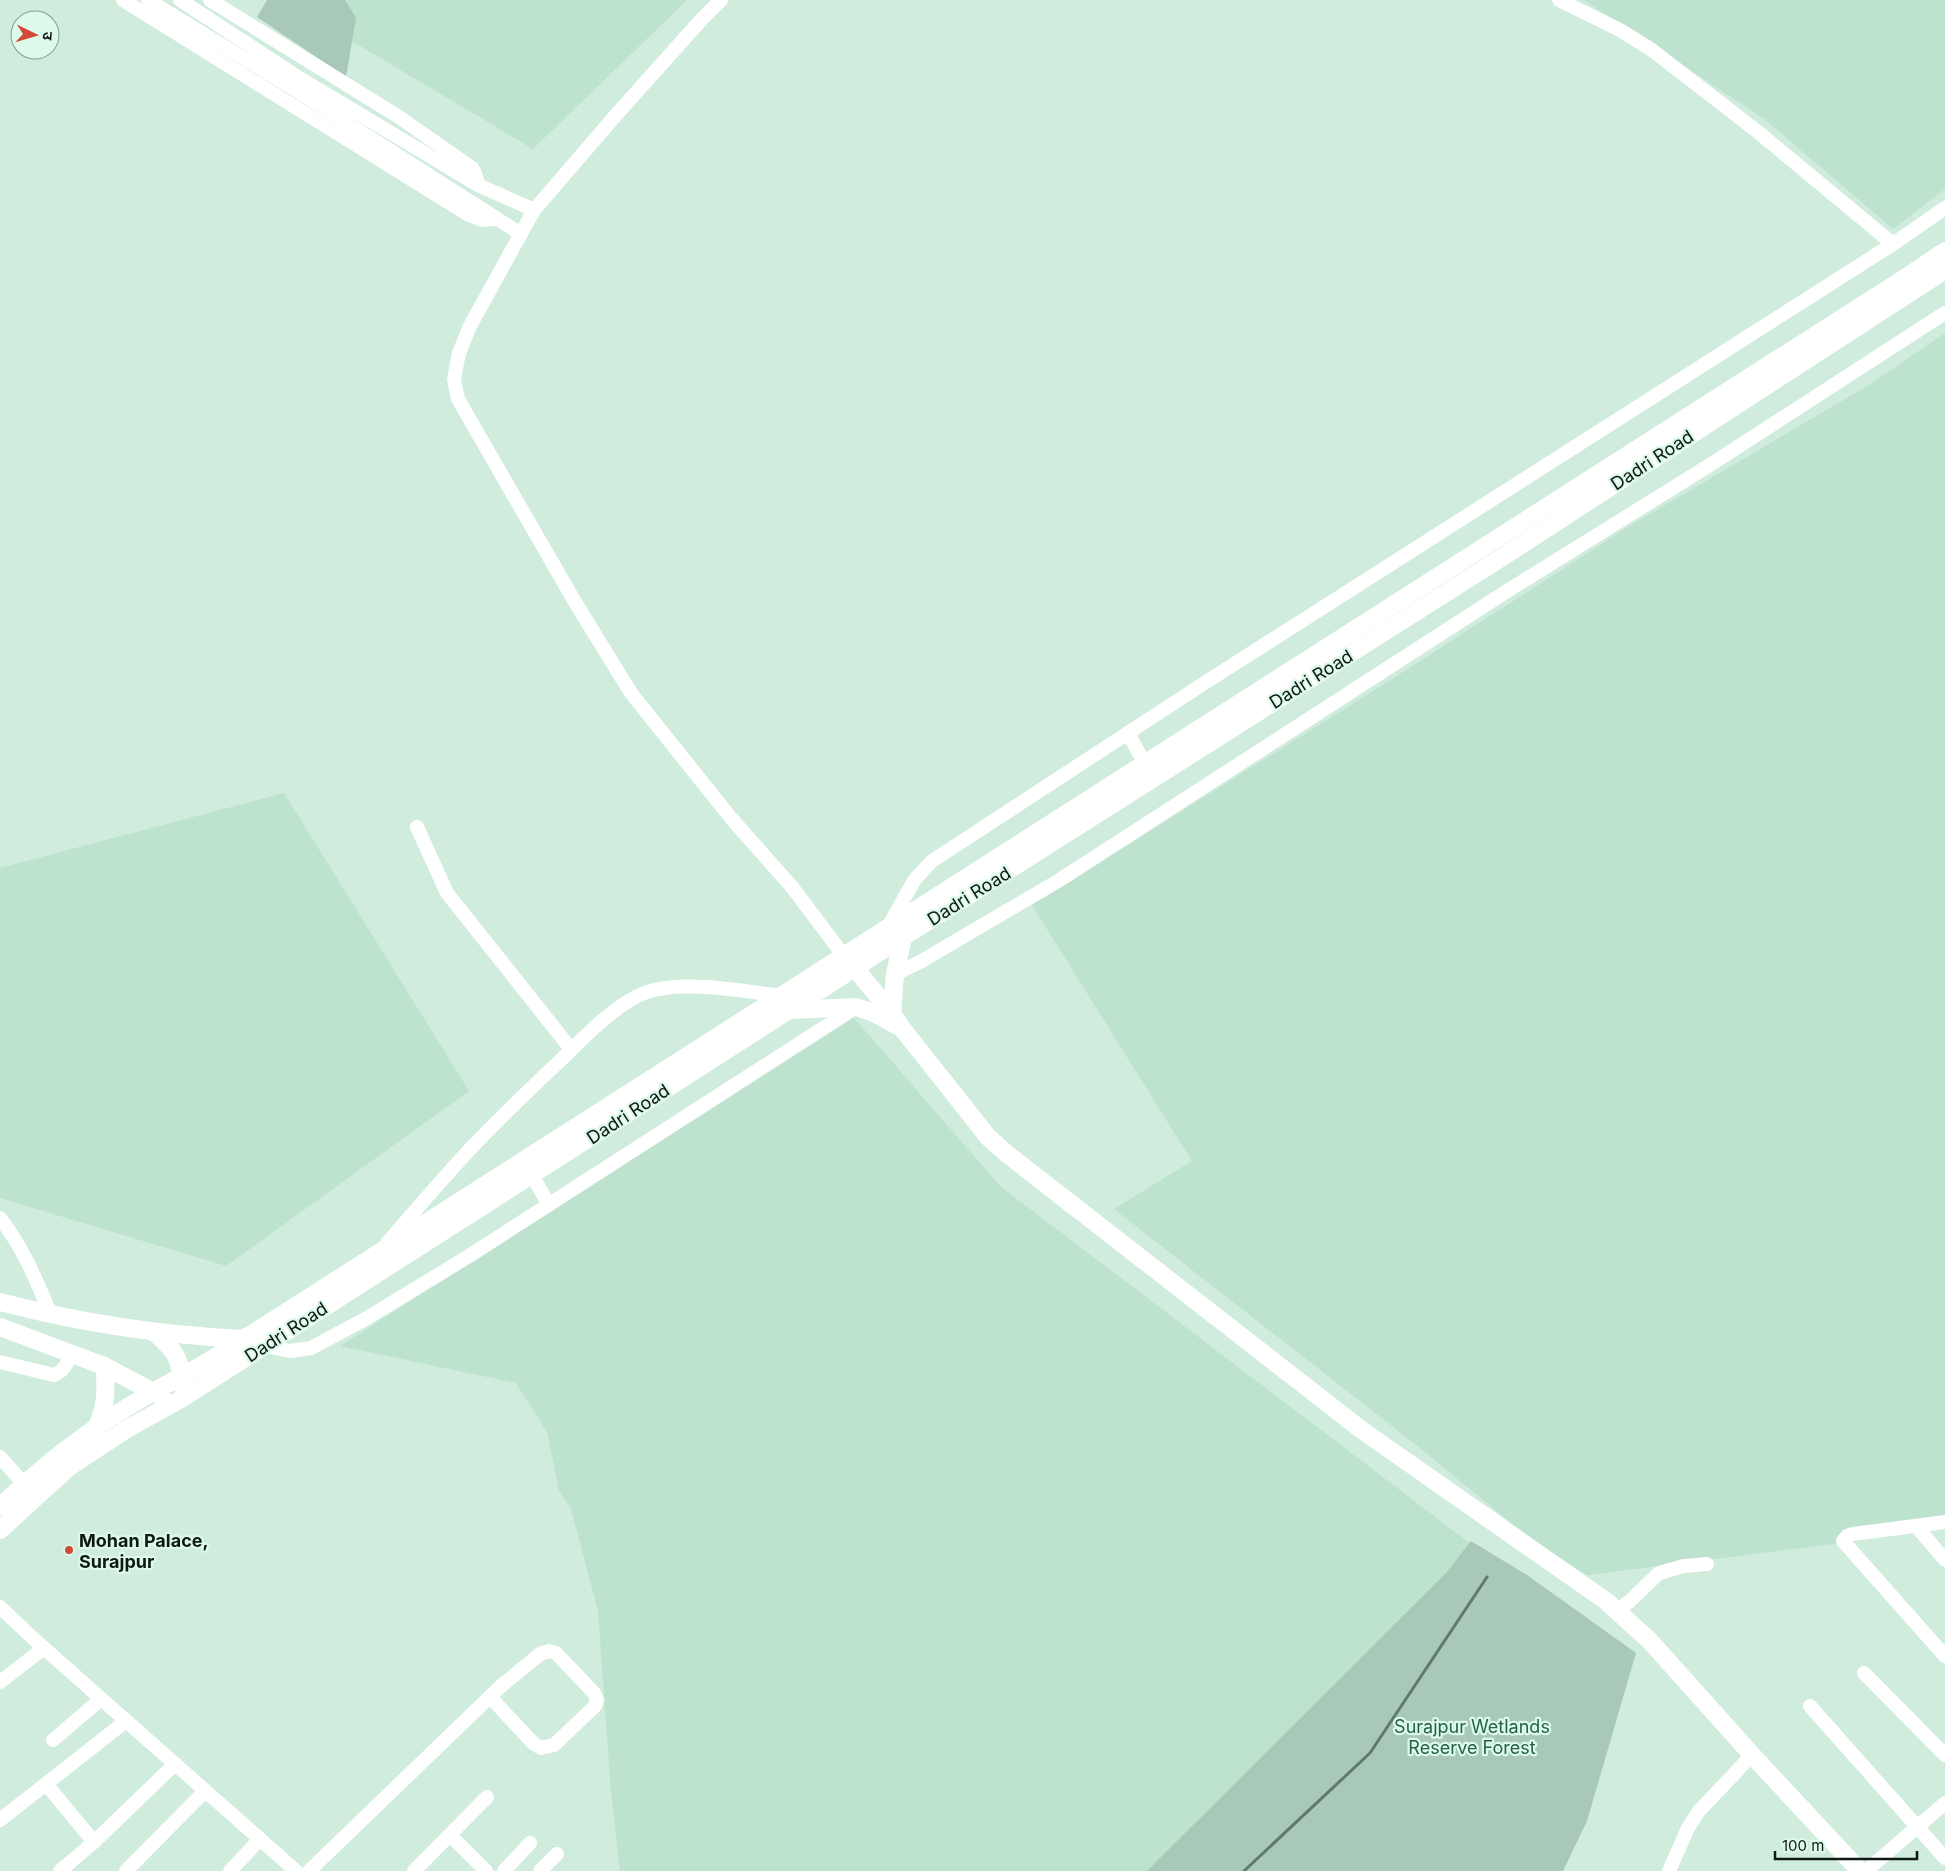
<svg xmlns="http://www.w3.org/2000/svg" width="1945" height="1871" viewBox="0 0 1945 1871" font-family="Inter,'Noto Sans Devanagari',sans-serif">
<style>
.built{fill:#bde2ce}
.green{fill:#a9c9b8}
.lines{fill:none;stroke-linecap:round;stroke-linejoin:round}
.stream{stroke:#5e7a6b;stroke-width:3}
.minor{stroke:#fff;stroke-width:14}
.major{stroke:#fff;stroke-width:18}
.poi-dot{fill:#d54836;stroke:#dcf9e9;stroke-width:2}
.labels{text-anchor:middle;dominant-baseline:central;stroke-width:4.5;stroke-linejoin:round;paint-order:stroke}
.street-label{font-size:18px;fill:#0f1914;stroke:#dcf9e9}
.poi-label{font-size:18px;font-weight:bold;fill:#0f1914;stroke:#dcf9e9;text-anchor:start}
.park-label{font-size:18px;fill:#246146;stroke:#dcf9e9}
</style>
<rect width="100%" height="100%" fill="#cfecdc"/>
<g class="built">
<polygon points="283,0 687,0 533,149"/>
<polygon points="1584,0 1945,0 1945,189 1893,229 1763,118"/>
<polygon points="1945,333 1945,1527 1849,1542 1587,1575 1539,1546 1420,1448 1114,1209 1192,1161 1032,905 1386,683 1628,527 1869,385"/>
<polygon points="284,793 469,1091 226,1266 0,1198 0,868"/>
<polygon points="854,1018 1000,1186 1484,1554 1182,1871 620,1871 611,1791 598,1611 571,1509 559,1491 547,1432 516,1383 340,1346"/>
</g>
<g class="green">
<polygon points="267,0 345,0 356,18 346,77 257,17"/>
<polygon points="1471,1541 1527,1575 1636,1653 1587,1821 1563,1871 1147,1871 1446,1573"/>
</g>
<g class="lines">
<polyline class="stream" points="1244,1871 1370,1753 1487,1577"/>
<g class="minor">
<polyline points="123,0 469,215 482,220 495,219"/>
<polyline points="148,0 294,89 521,234"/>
<polyline points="180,0 301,79 478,185 534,210"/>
<polyline points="210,0 399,117 472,168 475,173 478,185"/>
<polyline points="721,0 701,20 616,115 534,210 470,326 459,353 454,379 458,399 575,602 631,693 731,818 792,887 844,956"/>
<polyline points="1559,0 1620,30 1652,50 1758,132 1893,244"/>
<polyline points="1128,733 1145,764"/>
<polyline points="417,827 447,893 571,1049"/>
<polyline points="888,927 915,879 932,861 1206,682 1893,244 1945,208"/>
<polyline points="895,974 920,962 1058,881 1504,593 1713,463 1945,313"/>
<polyline points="532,1175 549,1205"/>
<path d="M0,1218C23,1247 37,1282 51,1315"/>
<path d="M387,1243C415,1211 443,1178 472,1147C502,1116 533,1086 564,1057C585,1036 618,1002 647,992C683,980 744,991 782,996"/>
<polyline points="265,1346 290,1351 311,1348 367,1318 469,1256 856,1007"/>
<path d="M0,1362L54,1375C64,1371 67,1364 71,1354"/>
<polyline points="0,1457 24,1484"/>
<polyline points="1945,1522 1853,1534 1847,1536 1843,1541 1945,1656"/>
<polyline points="1916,1526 1945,1560"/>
<polyline points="0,1607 36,1641 296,1871"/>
<polyline points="1616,1611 1630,1601 1659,1573 1684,1566 1707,1564"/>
<polyline points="1864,1673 1945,1755"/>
<polyline points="0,1682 44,1648"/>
<polyline points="1810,1706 1945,1858"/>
<polyline points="53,1740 101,1699"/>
<polyline points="46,1784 94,1842"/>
<polyline points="0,1820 126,1721"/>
<polyline points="450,1835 486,1871"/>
<polyline points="60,1871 94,1842 175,1764"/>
<polyline points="126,1871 205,1791"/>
<polyline points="230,1871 260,1839"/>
<polyline points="309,1871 500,1687 540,1654 549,1651 556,1653 594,1693 597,1700 595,1706 554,1745 541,1748 534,1744 490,1697"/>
<polyline points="414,1871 487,1797"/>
<polyline points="504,1871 530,1843"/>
<polyline points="540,1871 557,1854"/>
<polyline points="1669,1871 1688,1828 1699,1811 1752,1755"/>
<polyline points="1866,1871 1945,1803"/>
</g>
<g class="major">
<polyline points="848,960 892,1013 901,1027 988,1137 1007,1154 1363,1431 1606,1601 1650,1641 1752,1755 1860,1871"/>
<polyline points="791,1010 856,1007 872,1012 898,1026"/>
<polyline points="892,1013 895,974 903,937"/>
<path d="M0,1302C80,1323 159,1335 242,1339L252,1334L1908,276L1945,251"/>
<polyline points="0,1327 104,1366 161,1396"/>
<path d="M155,1333C174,1349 182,1360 182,1386"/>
<path d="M96,1429C106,1407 107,1390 104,1366"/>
<path d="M0,1507C45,1463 98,1423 153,1392C183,1375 215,1360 242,1339"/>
<polyline points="0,1530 69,1467 127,1429 181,1399 903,937 1490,565 1945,270"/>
</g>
</g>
<circle class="poi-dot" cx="69" cy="1550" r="5"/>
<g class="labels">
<g class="street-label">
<text transform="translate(1652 460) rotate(-33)">Dadri Road</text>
<text transform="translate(1311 679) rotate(-32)">Dadri Road</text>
<text transform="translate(969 896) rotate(-32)">Dadri Road</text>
<text transform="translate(628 1114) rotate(-33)">Dadri Road</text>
<text transform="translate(286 1332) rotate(-33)">Dadri Road</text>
</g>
<g class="poi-label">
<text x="79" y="1540">Mohan Palace,<tspan x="79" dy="21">Surajpur</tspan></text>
</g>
<g class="park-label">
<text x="1472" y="1726">Surajpur Wetlands<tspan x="1472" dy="21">Reserve Forest</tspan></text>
</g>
</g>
<g transform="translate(35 35) rotate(95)"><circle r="24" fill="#dcf9e9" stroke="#8a9f94"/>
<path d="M0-4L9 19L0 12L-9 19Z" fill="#d54836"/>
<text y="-8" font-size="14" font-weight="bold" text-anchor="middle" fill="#0f1914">उ</text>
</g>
<path d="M1775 1851v8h142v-8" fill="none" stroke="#0f1914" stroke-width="2.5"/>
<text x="1782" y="1851" font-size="15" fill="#0f1914" stroke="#dcf9e9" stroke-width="4" paint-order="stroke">100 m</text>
</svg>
